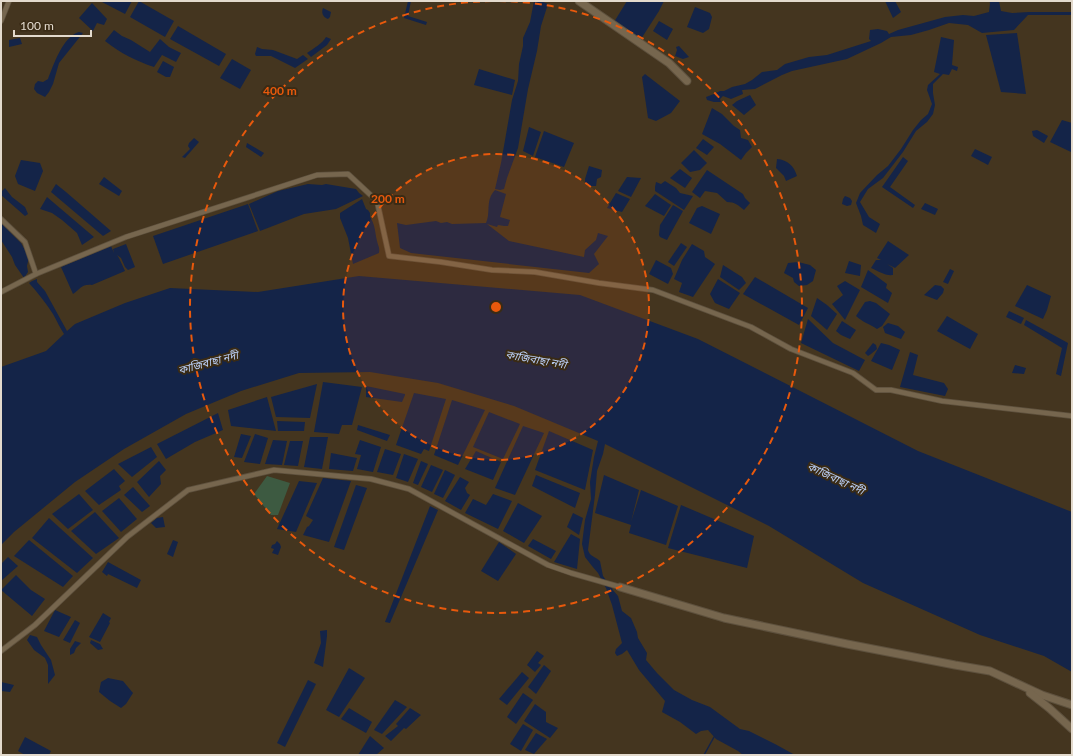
<svg xmlns="http://www.w3.org/2000/svg" width="1073" height="756" viewBox="0 0 1073 756" font-family="Lato,'Noto Sans Bengali',sans-serif">
<style>
.green{fill:#3d5a41}
.water{fill:#142448}
.lines{fill:none;stroke-linecap:round;stroke-linejoin:round}
.stream{stroke:#142448;stroke-width:1.5}
.street-casing{stroke:#5e513e;stroke-width:6}
.secondary-casing{stroke:#5e513e;stroke-width:9}
.street{stroke:#76664e;stroke-width:4.5}
.secondary{stroke:#76664e;stroke-width:7}
.ring{fill:none;stroke:#e8590c;stroke-width:2;stroke-dasharray:7 5}
.labels{text-anchor:middle;dominant-baseline:central;stroke-width:4;stroke-linejoin:round;paint-order:stroke}
.water-label{font-size:11px;font-style:italic;fill:#bbd0f7;stroke:#3a2b15}
.centre{fill:#e8590c;stroke:#3a2b15;stroke-width:2}
.ring-label{font-size:12px;text-anchor:middle;font-weight:bold;fill:#e8590c;stroke:#3a2b15;stroke-width:4;stroke-linejoin:round;paint-order:stroke}
</style>
<rect width="100%" height="100%" fill="#44351f"/>
<polygon class="green" points="267,476 290,483 278,515 271,515 254,494"/>
<g class="water">
<polygon points="102,1 132,1 125,14 102,2"/>
<polygon points="139,1 174,21 165,37 130,17"/>
<polygon points="408,1 411,1 408,16 427,22 426,25 404,18"/>
<polygon points="534,1 541,1 548,4 541,26 537,51 528,89 518,148 507,178 504,189 500,190 495,189 501,163 512,100 518,81 519,64 523,46 523,38 530,22"/>
<polygon points="627,1 664,1 659,11 641,39 614,22"/>
<polygon points="885,1 895,1 901,12 893,18"/>
<polygon points="989,1 999,1 1001,11 1012,13 1029,12 1072,12 1072,15 1028,15 1014,30 982,33 968,25 949,23 929,30 911,35 891,37 881,43 847,59 792,71 782,75 755,89 742,90 743,94 731,99 723,96 720,99 721,102 714,102 707,100 706,97 714,94 720,91 724,91 732,87 745,84 752,80 762,72 777,70 785,64 809,57 827,55 871,41 869,39 870,30 878,29 887,31 889,34 898,30 945,17 963,15 974,16 989,12 990,3"/>
<polygon points="92,3 107,19 104,25 97,23 93,31 79,18"/>
<polygon points="695,7 710,13 712,17 709,29 703,33 687,27"/>
<path d="M323,8L331,12L330,17L328,19C323,17 321,13 323,8Z"/>
<polygon points="659,21 673,29 667,40 653,31"/>
<polygon points="178,26 226,54 219,66 170,39"/>
<path d="M114,30L122,36L131,40L150,52L160,39L169,47L181,53L176,62L162,55L154,67C136,61 120,53 105,41Z"/>
<path d="M79,32L83,33L59,63L53,84L49,92L45,97L37,93L34,89L35,84L38,81L43,82L48,79C53,66 63,36 79,32Z"/>
<polygon points="1017,33 1026,94 1001,92 986,35"/>
<path d="M326,37L331,39L327,45L311,57L307,53C314,48 322,44 326,37Z"/>
<polygon points="941,37 954,40 952,65 958,67 957,71 952,69 949,75 943,74 933,84 933,93 935,105 933,114 927,122 916,131 903,152 883,178 868,189 860,202 869,217 880,224 876,233 863,225 861,216 856,203 860,193 877,175 888,166 901,149 913,130 921,120 928,114 932,104 927,90 928,85 940,74 934,72"/>
<polygon points="20,38 22,44 9,47 9,40"/>
<polygon points="679,46 689,57 683,59 675,56 677,50 676,47"/>
<polygon points="257,47 262,49 273,50 297,59 303,55 308,59 295,68 271,56 256,56 255,54"/>
<polygon points="232,59 251,70 240,89 220,78"/>
<polygon points="163,61 174,67 170,77 166,77 157,72"/>
<polygon points="479,69 515,80 512,95 474,85"/>
<polygon points="645,74 680,101 671,113 656,121 648,118 642,77"/>
<polygon points="750,95 756,105 744,115 732,105 737,101"/>
<polygon points="712,108 722,114 734,126 740,130 741,138 748,140 752,147 746,153 741,160 720,144 702,134"/>
<polygon points="1062,120 1072,123 1072,150 1071,152 1050,142"/>
<polygon points="529,127 541,132 533,156 523,151"/>
<polygon points="1037,130 1048,136 1044,143 1033,136 1032,131"/>
<polygon points="544,131 574,143 564,167 535,157"/>
<polygon points="194,138 199,142 185,158 182,157 190,149 188,146 189,143"/>
<polygon points="703,139 714,147 707,155 696,148"/>
<polygon points="247,143 264,153 261,157 246,147"/>
<polygon points="975,149 992,157 988,165 971,156"/>
<polygon points="694,150 707,163 700,170 690,172 681,163"/>
<polygon points="903,157 908,161 890,187 915,205 913,208 882,187"/>
<path d="M777,159C788,160 794,166 797,176L786,181L784,176L776,168Z"/>
<polygon points="21,160 40,163 43,171 35,191 18,184 15,176"/>
<polygon points="589,166 602,170 601,177 597,179 596,186 588,186 585,183 585,179"/>
<polygon points="680,169 692,178 685,188 670,178"/>
<path d="M707,170L743,194L745,198L750,203L744,210C738,205 735,202 727,202L717,193L705,191L700,198L692,192Z"/>
<polygon points="104,177 122,191 119,196 99,184"/>
<polygon points="627,177 641,178 631,197 618,191"/>
<polygon points="665,181 676,188 680,193 693,196 684,210 655,191 655,187 656,182 661,184"/>
<polygon points="56,184 66,192 111,231 103,236 51,192"/>
<polygon points="308,184 322,185 326,184 356,189 359,193 363,196 336,209 304,214 260,231 249,204 278,191"/>
<polygon points="5,188 12,197 25,207 28,214 25,216 1,195 1,192"/>
<path d="M495,190L506,194L500,217L510,220L508,226H504L498,225L497,227L487,224L509,241L584,257L585,250L596,240L598,233L608,236L594,254L599,264L589,273L411,253L400,248L397,223L406,225L436,221L441,223L447,222L452,224L486,223C491,213 485,200 495,190Z"/>
<polygon points="616,193 630,199 622,212 607,208"/>
<polygon points="655,194 671,205 664,216 645,206"/>
<polygon points="845,196 850,198 852,201 851,205 847,206 842,204 843,199"/>
<polygon points="47,197 94,237 82,245 77,233 62,220 52,213 40,209"/>
<path d="M362,199L366,209L368,210L370,213V217C375,224 375,232 377,241C378,246 380,247 379,253L353,264L348,238L340,218V213Z"/>
<polygon points="925,203 938,209 935,215 921,209"/>
<polygon points="248,204 258,231 163,264 153,236"/>
<polygon points="673,205 683,211 667,240 660,237 659,235 660,225"/>
<polygon points="702,206 720,214 711,234 689,223 697,208"/>
<polygon points="1,223 21,243 29,257 27,266 28,272 24,278 15,265 12,257 1,240"/>
<path d="M888,241L909,255L895,268L887,264L893,268V275C885,276 878,271 871,268L876,260H881L877,258Z"/>
<polygon points="681,243 687,247 674,266 668,262"/>
<path d="M126,244L135,267L128,270L125,267L121,258L117,255L119,258L125,271L92,285C81,284 81,289 73,294L61,267L111,246L114,253L113,249Z"/>
<polygon points="692,244 704,251 705,257 715,264 693,297 679,292 682,283 674,279 682,260"/>
<polygon points="656,260 671,268 673,274 668,284 649,274"/>
<polygon points="849,261 861,265 860,276 845,273"/>
<polygon points="798,262 810,265 816,270 813,281 807,285 799,286 794,282 793,278 784,273 788,263"/>
<polygon points="723,265 742,277 746,283 739,290 720,277"/>
<polygon points="950,269 954,271 948,284 943,282"/>
<polygon points="868,270 887,284 886,288 892,293 888,303 861,287"/>
<path d="M359,276L580,295L698,339L918,451L1072,512V672L1044,656L980,635L863,583L769,526L605,444L603,454L597,471L595,495L588,550C590,557 595,556 600,561L603,576L613,590L618,596L622,611L631,618L637,632L638,638L647,653L646,660L657,673L674,690L692,700L710,707L740,729L749,731L775,744L795,755H743L738,751L716,739L708,730L701,731L696,734L680,722L662,712L665,701L639,670L627,650L622,654L617,656L615,653L616,649L622,643L612,605L606,588L598,573L592,566L585,557L582,544L585,520L591,499L590,482L594,457L598,441L514,406L438,383L370,372L299,373L241,391L186,414L124,449L75,482L14,532L1,545V367L46,351L64,334C60,328 57,321 53,314C46,303 38,293 29,283L32,281L37,279V282L45,291L67,331L75,324L125,303L170,288L258,292Z"/>
<polygon points="755,277 808,308 799,325 743,294"/>
<polygon points="718,279 740,293 729,309 715,303 710,294"/>
<polygon points="845,281 860,290 845,320 832,304 843,295 837,286"/>
<polygon points="935,285 941,286 944,289 943,293 937,300 924,295"/>
<polygon points="1027,285 1051,296 1047,310 1043,319 1015,306"/>
<polygon points="817,298 827,305 837,314 827,330 811,316"/>
<path d="M870,301L876,303L890,314L882,326L877,329C870,324 862,322 856,316L865,302Z"/>
<polygon points="1009,311 1024,318 1021,324 1006,317"/>
<polygon points="947,316 978,334 970,349 937,331"/>
<polygon points="808,319 833,343 865,360 859,371 801,343"/>
<polygon points="1026,320 1068,343 1061,376 1056,374 1062,348 1024,325"/>
<polygon points="842,321 856,330 850,339 841,335 836,331"/>
<polygon points="888,323 898,326 905,332 901,339 885,333 883,327"/>
<polygon points="873,343 876,345 877,349 871,354 868,356 865,353"/>
<polygon points="881,343 889,345 900,350 892,370 871,361"/>
<polygon points="910,352 918,355 913,375 944,383 948,389 945,396 900,387"/>
<polygon points="1015,365 1026,368 1024,374 1012,373"/>
<polygon points="323,382 362,387 352,425 342,425 339,434 314,432"/>
<polygon points="317,384 310,418 276,417 271,397"/>
<polygon points="366,386 405,394 405,395 402,402 366,397"/>
<polygon points="414,393 446,399 429,451 424,449 421,454 396,445"/>
<polygon points="267,397 276,431 231,426 228,410"/>
<polygon points="452,400 485,410 458,465 434,455"/>
<polygon points="489,412 520,424 503,459 473,447"/>
<polygon points="218,413 223,430 195,442 166,459 157,444"/>
<polygon points="277,421 305,422 304,431 278,431"/>
<polygon points="358,425 390,435 387,441 357,430"/>
<polygon points="523,426 544,433 515,495 495,488"/>
<polygon points="549,431 593,450 585,490 535,470"/>
<polygon points="241,434 251,436 242,458 234,457"/>
<polygon points="255,434 268,438 260,464 244,462"/>
<polygon points="310,437 328,437 322,469 304,467"/>
<polygon points="273,440 287,441 282,465 265,464"/>
<polygon points="360,440 381,447 373,472 357,469 361,455 355,454"/>
<polygon points="290,441 303,441 298,466 284,465"/>
<polygon points="151,447 157,457 132,477 118,464"/>
<polygon points="385,449 401,454 393,475 377,472"/>
<polygon points="476,451 501,462 493,480 465,469"/>
<polygon points="331,453 357,458 353,471 329,469"/>
<polygon points="404,454 418,459 408,482 396,478"/>
<polygon points="159,461 166,470 160,476 161,484 149,497 137,482"/>
<polygon points="421,461 428,464 418,485 413,483"/>
<polygon points="431,465 443,470 432,492 421,487"/>
<polygon points="114,469 125,481 119,486 121,490 99,505 85,491"/>
<polygon points="445,470 455,475 443,498 434,494"/>
<polygon points="536,475 580,493 575,508 532,486"/>
<polygon points="604,475 639,490 631,522 641,490 678,506 666,545 629,533 631,525 595,513"/>
<polygon points="460,477 469,482 465,488 467,493 470,495 461,510 445,501"/>
<polygon points="323,478 351,481 329,542 303,535 307,527 309,526 313,520 306,516"/>
<polygon points="299,481 317,483 296,532 277,529"/>
<polygon points="356,485 367,488 344,550 334,547"/>
<polygon points="133,487 150,506 142,512 124,495"/>
<polygon points="79,494 93,510 68,529 52,514"/>
<polygon points="493,494 512,501 498,529 465,513 473,499 486,505"/>
<polygon points="119,498 137,519 121,532 102,511"/>
<polygon points="518,503 542,516 524,543 503,531"/>
<polygon points="681,505 754,536 747,568 668,548"/>
<polygon points="430,506 438,510 390,623 385,622"/>
<polygon points="95,512 119,538 96,554 71,531"/>
<polygon points="573,513 583,518 579,535 567,527"/>
<polygon points="163,517 165,527 156,528 151,523 157,518"/>
<polygon points="49,518 93,558 77,573 32,538"/>
<polygon points="571,534 580,539 577,569 554,562"/>
<polygon points="533,539 556,551 551,559 528,546"/>
<polygon points="29,540 73,576 63,587 14,556"/>
<polygon points="173,540 178,542 173,557 167,554"/>
<polygon points="277,541 280,544 281,547 278,555 272,553 274,549 271,548 272,545 275,544"/>
<polygon points="499,542 516,554 498,581 481,571"/>
<polygon points="8,557 18,566 1,581 1,564"/>
<polygon points="108,562 141,580 137,588 108,574 107,576 102,572"/>
<polygon points="16,575 31,590 45,599 32,616 1,590"/>
<polygon points="55,610 71,617 59,637 44,631"/>
<polygon points="103,613 111,618 109,622 110,623 100,642 89,637"/>
<polygon points="75,620 80,623 70,643 63,640"/>
<polygon points="327,630 327,636 323,667 314,663 321,643 320,631"/>
<polygon points="30,635 37,637 41,645 51,660 55,675 48,684 48,665 45,658 34,650 27,640"/>
<polygon points="91,640 100,644 103,649 98,650 90,643"/>
<polygon points="75,641 81,643 76,648 74,653 70,655 70,649"/>
<polygon points="537,651 544,656 538,663 541,665 535,672 527,665"/>
<polygon points="544,665 551,671 536,694 528,687"/>
<polygon points="349,668 365,678 339,717 326,710"/>
<polygon points="522,672 529,678 507,705 499,699"/>
<polygon points="108,678 123,681 133,693 126,704 121,708 110,701 99,692 101,682"/>
<polygon points="308,680 316,684 285,747 277,743"/>
<polygon points="1,682 14,685 10,692 1,691"/>
<polygon points="523,693 533,700 516,724 507,717"/>
<polygon points="395,700 407,707 382,734 374,730"/>
<polygon points="535,704 546,712 546,722 558,728 550,738 524,721"/>
<polygon points="349,708 372,722 366,733 341,719"/>
<polygon points="410,708 421,715 406,729 404,728 391,741 385,736 398,726 396,724"/>
<polygon points="523,724 533,730 521,751 510,744"/>
<polygon points="536,733 547,739 534,754 525,750"/>
<polygon points="370,736 384,748 376,755 358,755"/>
<polygon points="25,737 51,751 49,755 25,755 18,751"/>
</g>
<g class="lines">
<polyline class="stream" points="704,755 714,737"/>
<defs>
<g id="street">
<polyline points="1,21 9,1"/>
<polyline points="1,219 25,242 36,274"/>
<polyline points="1,292 36,274 126,237 317,175 348,174 377,201 389,256 441,262 492,270 535,272 599,283 653,290 751,327 791,349 853,373 876,390 891,390 942,401 1072,416"/>
<polyline points="1,651 35,625 127,537 188,490 274,470 371,479 409,489 548,565 571,573 620,587"/>
</g>
<g id="secondary">
<polyline points="579,1 669,63 687,81"/>
<polyline points="620,587 724,618 847,644 955,665 990,671 1042,695 1072,705"/>
<polyline points="1030,693 1049,708 1072,729"/>
</g>
</defs>
<use href="#street" class="street-casing"/>
<use href="#secondary" class="secondary-casing"/>
<use href="#street" class="street"/>
<use href="#secondary" class="secondary"/>
</g>
<circle cx="496" cy="307" r="153" fill="#e8590c" fill-opacity=".12"/>
<g class="ring">
<circle cx="496" cy="307" r="153"/>
<path d="M499 1A306 306 0 1 1 493 1"/>
</g>
<g class="labels">
<g class="water-label">
<text transform="translate(536 359) rotate(10)">কাজিবাছা নদী</text>
<text transform="translate(208 362) rotate(-15)">কাজিবাছা নদী</text>
<text transform="translate(836 478) rotate(25)">কাজিবাছা নদী</text>
</g>
</g>
<circle cx="496" cy="307" r="6" class="centre"/>
<g class="ring-label">
<text x="280" y="95">400 m</text>
<text x="388" y="203">200 m</text>
</g>
<rect width="1073" height="756" fill="none" stroke="#e3dacd" stroke-width="4"/>
<path d="M14 30v6h77v-6" fill="none" stroke="#e3dacd" stroke-width="2"/>
<text x="20" y="30" font-size="12" fill="#e3dacd" stroke="#3a2b15" stroke-width="3" paint-order="stroke">100 m</text>
</svg>
